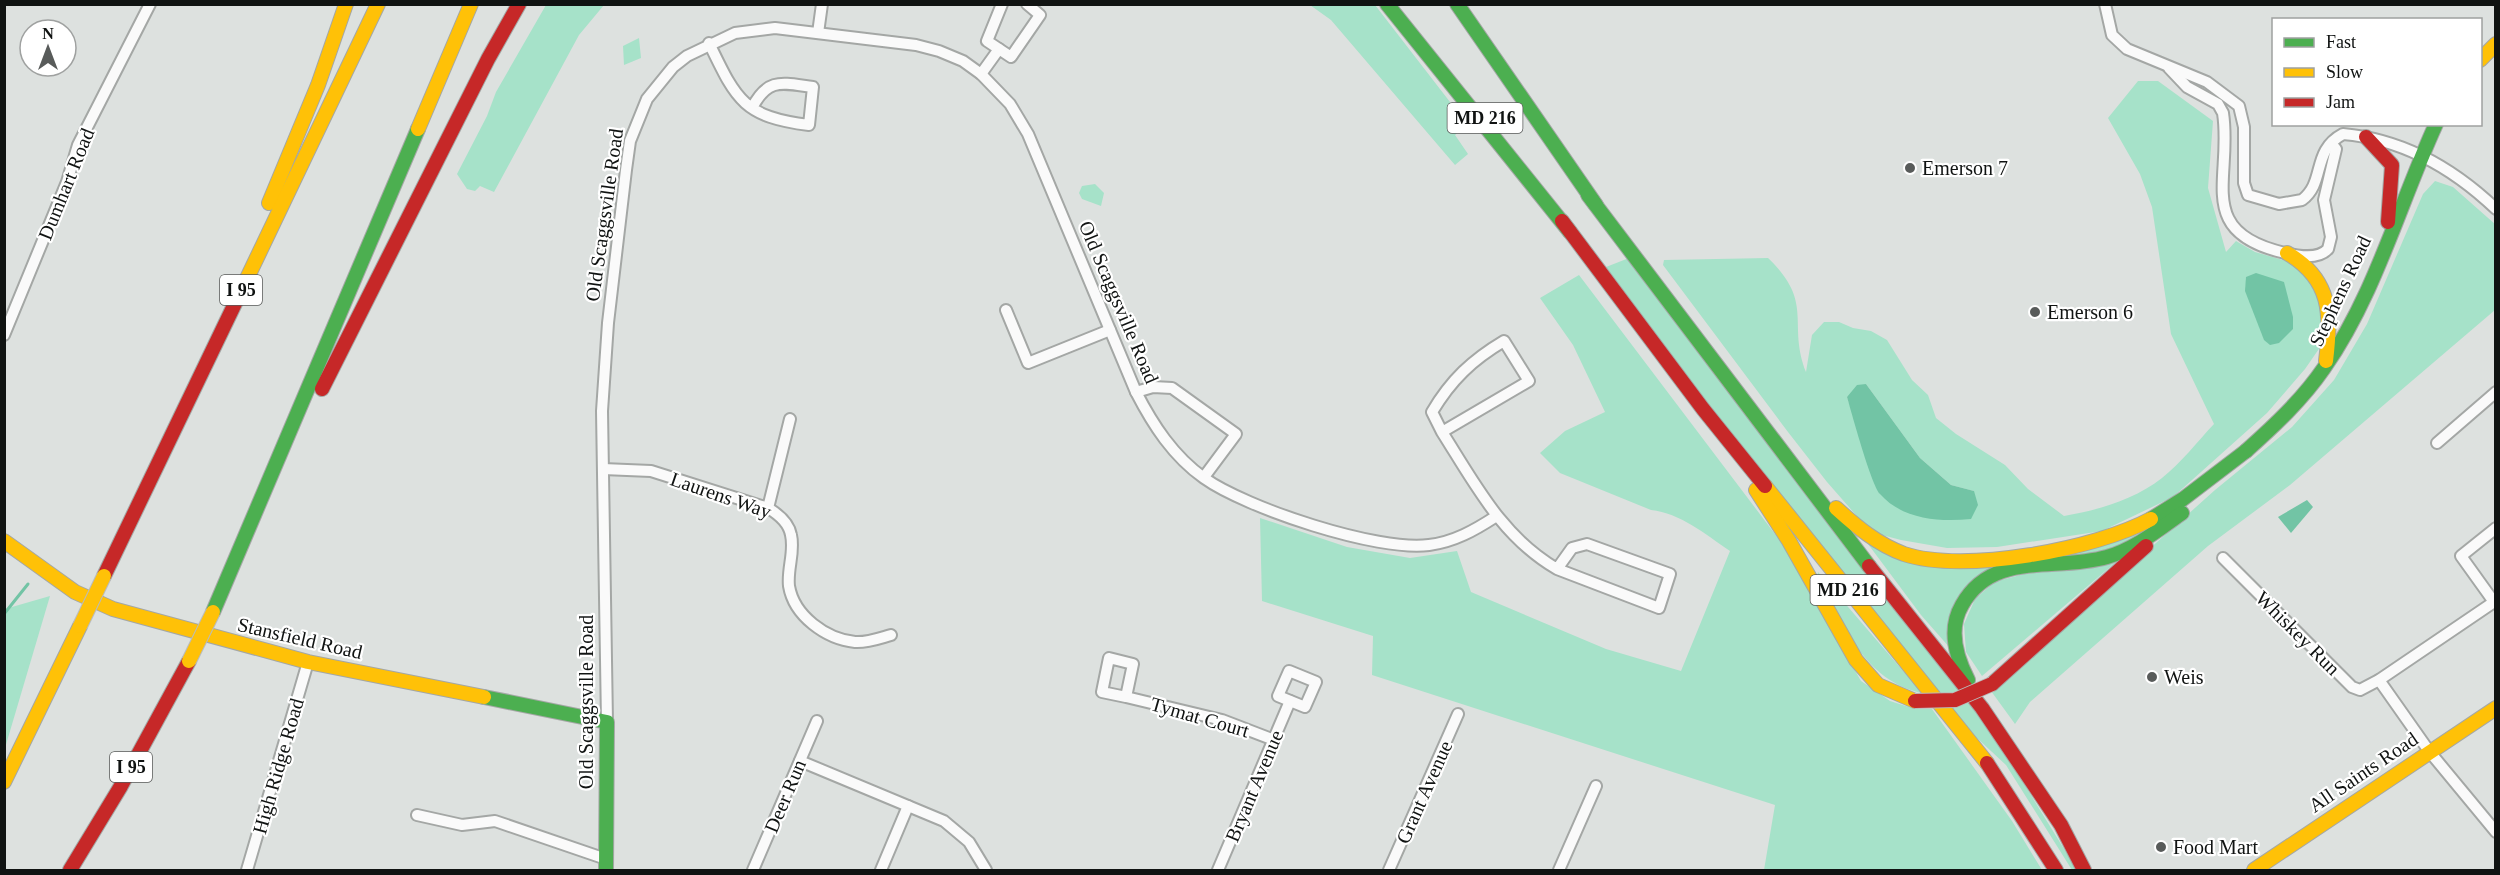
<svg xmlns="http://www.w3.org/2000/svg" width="2500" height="875" viewBox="0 0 2500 875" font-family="'Times New Roman',serif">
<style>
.green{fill:#a6e2c9;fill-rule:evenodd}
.water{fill:#72c4a5}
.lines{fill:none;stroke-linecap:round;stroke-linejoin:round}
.stream{stroke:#72c4a5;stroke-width:3}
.street-casing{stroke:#a4a7a5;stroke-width:14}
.fast-casing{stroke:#a4a7a5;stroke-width:16}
.slow-casing{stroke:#a4a7a5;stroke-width:16}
.jam-casing{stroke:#a4a7a5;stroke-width:16}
.street{stroke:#fafafa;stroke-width:10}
.fast{stroke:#4caf50;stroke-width:14}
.slow{stroke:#ffc107;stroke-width:14}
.jam{stroke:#c62828;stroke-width:14}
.slow-bridge-casing{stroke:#babcbb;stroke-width:16;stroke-linecap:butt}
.jam-bridge-casing{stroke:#babcbb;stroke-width:16;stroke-linecap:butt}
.slow-bridge{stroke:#ffc107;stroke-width:14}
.jam-bridge{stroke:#c62828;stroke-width:14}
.poi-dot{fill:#585b5a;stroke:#fff;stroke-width:2}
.labels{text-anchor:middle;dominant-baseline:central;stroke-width:4.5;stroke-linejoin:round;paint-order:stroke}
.shield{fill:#fff;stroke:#585a59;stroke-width:1.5}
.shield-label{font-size:18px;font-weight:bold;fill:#101312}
.poi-label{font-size:20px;fill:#101312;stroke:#fff;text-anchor:start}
.street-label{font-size:20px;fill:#101312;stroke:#fff}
</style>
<rect width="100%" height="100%" fill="#dde1df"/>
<g class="green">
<polygon points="546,5 604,5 579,35 494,192 480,186 475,191 467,189 457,174 487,116 496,92"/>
<polygon points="1310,5 1375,5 1467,124 1455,135 1468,154 1455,165 1331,20"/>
<polygon points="639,38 641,58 624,65 623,46"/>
<path d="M2138,81H2158L2213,121L2208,188L2226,252L2236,241L2255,252L2297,264L2321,291L2323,343L2305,369L2267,413L2173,497L2102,531L1997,547L1947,548L1901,540L1882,535L1863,523L1827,482L1788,432L1663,265L1664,260L1768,258C1815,303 1787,323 1806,372L1812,335L1824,322H1839L1853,328L1871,331L1887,340L1912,380L1928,395L1936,418L1956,434L2005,465L2028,489L2064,516C2098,510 2134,500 2162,478C2181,463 2197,442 2214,424L2171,334L2152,207L2140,174L2108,118ZM1866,384L1920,458L1951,485L1974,491L1880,494L1847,397Z"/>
<polygon points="2435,181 2453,187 2496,225 2495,310 2290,485 2208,546 2030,702 2015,724 1991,691 2215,490 2292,427 2334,380 2367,324 2423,194"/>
<polygon points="1095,184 1104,193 1101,206 1082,199 1079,193 1082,186"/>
<polygon points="1629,258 1997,740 2077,870 2072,870 2006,765 1977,738 1849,582 1691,382 1606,267"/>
<path d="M1579,275L1781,542L1861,681L1890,701L1915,709H1932L2012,821L2042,870H1764L1775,805L1372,675L1373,636L1262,601L1260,518L1347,547L1410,558L1457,551L1471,592L1606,649L1681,671L1730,551C1705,534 1680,513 1651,510L1560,473L1540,453L1565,431L1605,412L1573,345L1540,298Z"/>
<polygon points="2138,532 2130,544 1976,579 1950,648 1921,615 1868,544 1928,566"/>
<polygon points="2116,562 1982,676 1966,652 1964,624 1975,599 1994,582 2024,574"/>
<path d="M1818,572L1922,693C1864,681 1844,624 1817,577Z"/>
<polygon points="50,596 5,748 5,609"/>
</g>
<g class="water">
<polygon points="2256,273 2284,282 2293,317 2293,329 2279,343 2270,345 2264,340 2245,291 2246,277"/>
<path d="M1866,384L1920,458L1951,485L1974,491L1978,505L1971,519C1940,522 1903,520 1880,494C1871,484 1852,414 1847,397L1857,385Z"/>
<polygon points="2307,500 2313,507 2291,533 2278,517"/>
</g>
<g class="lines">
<polyline class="stream" points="4,614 28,584"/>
<defs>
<g id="street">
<polyline points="1002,4 987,41 1011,57 1040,15 1027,4"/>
<path d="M2105,4L2112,35L2127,49L2207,82L2239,106L2244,127V183L2248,195L2279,204L2302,200C2326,182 2311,151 2343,134C2402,139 2454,169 2496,209"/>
<polyline points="818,33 822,4"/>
<path d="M709,43C736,99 743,117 809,125L813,87C782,83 768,77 752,108"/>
<path d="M2169,68L2187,87L2218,104L2223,113C2233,178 2193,232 2285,253C2298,256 2318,260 2328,249L2331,237L2324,200L2336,149L2332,144"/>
<polyline points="981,74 999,49"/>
<polyline points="1006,310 1028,363 1110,330"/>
<polyline points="4,335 67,182 78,145 150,4"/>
<polyline points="1136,392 1153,387 1172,388 1236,434 1204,477"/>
<path d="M1442,432L1432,412C1451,380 1472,360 1504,341L1529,381L1442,432C1475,484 1502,537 1557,569L1572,548L1587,544L1670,574L1659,608L1557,569"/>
<polyline points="2437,443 2496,392"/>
<path d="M603,469L651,471L768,508C778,514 789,523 791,535C795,552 787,569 789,586C794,616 826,639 855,642C867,643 880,638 891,635"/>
<polyline points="768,508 790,419"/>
<polyline points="2223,558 2352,687 2360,690 2379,680 2494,602 2461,556 2496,528"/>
<polygon points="1289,671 1316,682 1305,707 1278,696"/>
<polyline points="2379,680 2429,751 2496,832"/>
<polyline points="1126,697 1102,692 1109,658 1133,664 1126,697 1222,720 1274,740"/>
<path d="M607,722L602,411L608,323L626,170L630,141L647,99L673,67L687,56L735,33L775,28L916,45L939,51L963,61L981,74L1010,104L1028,134L1136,392C1153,425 1173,456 1204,478C1246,508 1378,552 1429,545C1454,542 1475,530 1495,517"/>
<polyline points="800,761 944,821 969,842 986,870"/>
<polyline points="417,815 462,825 495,821 606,859"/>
<polyline points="247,870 308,662"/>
<polyline points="753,870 817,721"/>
<polyline points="881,870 908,806"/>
<polyline points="1218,870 1290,701"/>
<polyline points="1389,870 1458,714"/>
<polyline points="1559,870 1596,786"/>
</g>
<g id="fast">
<polyline points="1387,4 1570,232"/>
<polyline points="1457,4 1596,205"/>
<polyline points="1588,195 1869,566"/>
<path d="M2246,451C2274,426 2302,400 2324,368C2375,295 2399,205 2436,124"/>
<polyline points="2151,519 2183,499 2246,451"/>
<polyline points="213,612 418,129"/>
<path d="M1968,680C1956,657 1948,629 1962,605C1993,550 2055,572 2107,557C2135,549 2158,530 2182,513"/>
<polyline points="484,697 607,722 606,870"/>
</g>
<g id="slow">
<polyline points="2480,60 2496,44"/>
<polyline points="418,129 471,4"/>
<polyline points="269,203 318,85 346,4"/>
<path d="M2287,253C2331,279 2332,314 2326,361"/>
<polyline points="241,291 378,4"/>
<polyline points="1765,486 1987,763"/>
<polyline points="1756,490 1789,541 1856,660 1878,685 1915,701"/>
<path d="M1836,508C1857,527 1877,544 1904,554C1964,574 2096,549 2151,519"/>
<polyline points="4,541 75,592 113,609 308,662 484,697"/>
<polyline points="4,782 80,626"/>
<polyline points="2254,870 2496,708"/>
</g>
<g id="jam">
<polyline points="2366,137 2392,165 2388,222"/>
<polyline points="1562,221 1703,409 1765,486"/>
<polyline points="322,389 488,59 519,4"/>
<polyline points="1869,566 1982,708 2061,825 2084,870"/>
<polyline points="104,576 241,291"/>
<polyline points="1992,684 2146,546"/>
<polyline points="1987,763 2056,870"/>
<polyline points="70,870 121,786 189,661"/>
</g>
</defs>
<use href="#street" class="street-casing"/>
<use href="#fast" class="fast-casing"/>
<use href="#slow" class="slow-casing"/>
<use href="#jam" class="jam-casing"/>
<use href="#street" class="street"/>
<use href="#fast" class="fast"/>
<use href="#slow" class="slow"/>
<use href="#jam" class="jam"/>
<defs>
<g id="slow-bridge">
<polyline points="80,626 104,576"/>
<polyline points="189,661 213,612"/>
</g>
<polyline id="jam-bridge" points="1915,701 1955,700 1992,684"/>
</defs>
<use href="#slow-bridge" class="slow-bridge-casing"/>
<use href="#jam-bridge" class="jam-bridge-casing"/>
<use href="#slow-bridge" class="slow-bridge"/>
<use href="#jam-bridge" class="jam-bridge"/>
</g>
<g class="poi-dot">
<circle cx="1910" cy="168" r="6"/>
<circle cx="2035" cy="312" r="6"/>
<circle cx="2152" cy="677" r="6"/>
<circle cx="2161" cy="847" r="6"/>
</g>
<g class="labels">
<g class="shield">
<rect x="1447.5" y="103" width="75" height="30" rx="4.5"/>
<rect x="220" y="275" width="42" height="30" rx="4.5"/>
<rect x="1810.5" y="575" width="75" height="30" rx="4.5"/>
<rect x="110" y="752" width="42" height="30" rx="4.5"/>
</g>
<g class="shield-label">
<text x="1485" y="118">MD 216</text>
<text x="241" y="290">I 95</text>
<text x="1848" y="590">MD 216</text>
<text x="131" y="767">I 95</text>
</g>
<g class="poi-label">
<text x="1922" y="168">Emerson 7</text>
<text x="2047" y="312">Emerson 6</text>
<text x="2164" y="677">Weis</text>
<text x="2173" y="847">Food Mart</text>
</g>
<g class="street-label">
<text transform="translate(66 184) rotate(-68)">Dumhart Road</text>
<text transform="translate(604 215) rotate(-82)">Old Scaggsville Road</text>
<text transform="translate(2340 291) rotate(-65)">Stephens Road</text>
<text transform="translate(1119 302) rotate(67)">Old Scaggsville Road</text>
<text transform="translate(721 495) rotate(19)">Laurens Way</text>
<text transform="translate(2298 633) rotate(45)">Whiskey Run</text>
<text transform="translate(300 638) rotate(13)">Stansfield Road</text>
<text transform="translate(586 702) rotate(-90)">Old Scaggsville Road</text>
<text transform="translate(1200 717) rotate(16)">Tymat Court</text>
<text transform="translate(278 766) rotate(-74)">High Ridge Road</text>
<text transform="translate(2363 772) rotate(-34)">All Saints Road</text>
<text transform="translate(1254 786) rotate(-67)">Bryant Avenue</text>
<text transform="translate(1424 792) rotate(-66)">Grant Avenue</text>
<text transform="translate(785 796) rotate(-67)">Deer Run</text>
</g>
</g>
<rect width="2500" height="875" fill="none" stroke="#101312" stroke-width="12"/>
<rect x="2272" y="18" width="210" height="108" fill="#ffffff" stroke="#9fa1a0" stroke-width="1.5"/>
<rect x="2284" y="38" width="30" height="9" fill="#4caf50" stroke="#9fa1a0" stroke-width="1.5"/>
<text x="2326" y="48" font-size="18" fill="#101312">Fast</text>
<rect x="2284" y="68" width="30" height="9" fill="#ffc107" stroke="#9fa1a0" stroke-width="1.5"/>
<text x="2326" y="78" font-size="18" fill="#101312">Slow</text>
<rect x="2284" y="98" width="30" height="9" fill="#c62828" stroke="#9fa1a0" stroke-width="1.5"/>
<text x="2326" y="108" font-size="18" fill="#101312">Jam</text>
<g transform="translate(48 48)"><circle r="28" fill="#ffffff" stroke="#9fa1a0" stroke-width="1.5"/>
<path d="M0-4.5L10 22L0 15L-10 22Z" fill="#585b5a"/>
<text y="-9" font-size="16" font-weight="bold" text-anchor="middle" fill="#101312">N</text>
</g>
</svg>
